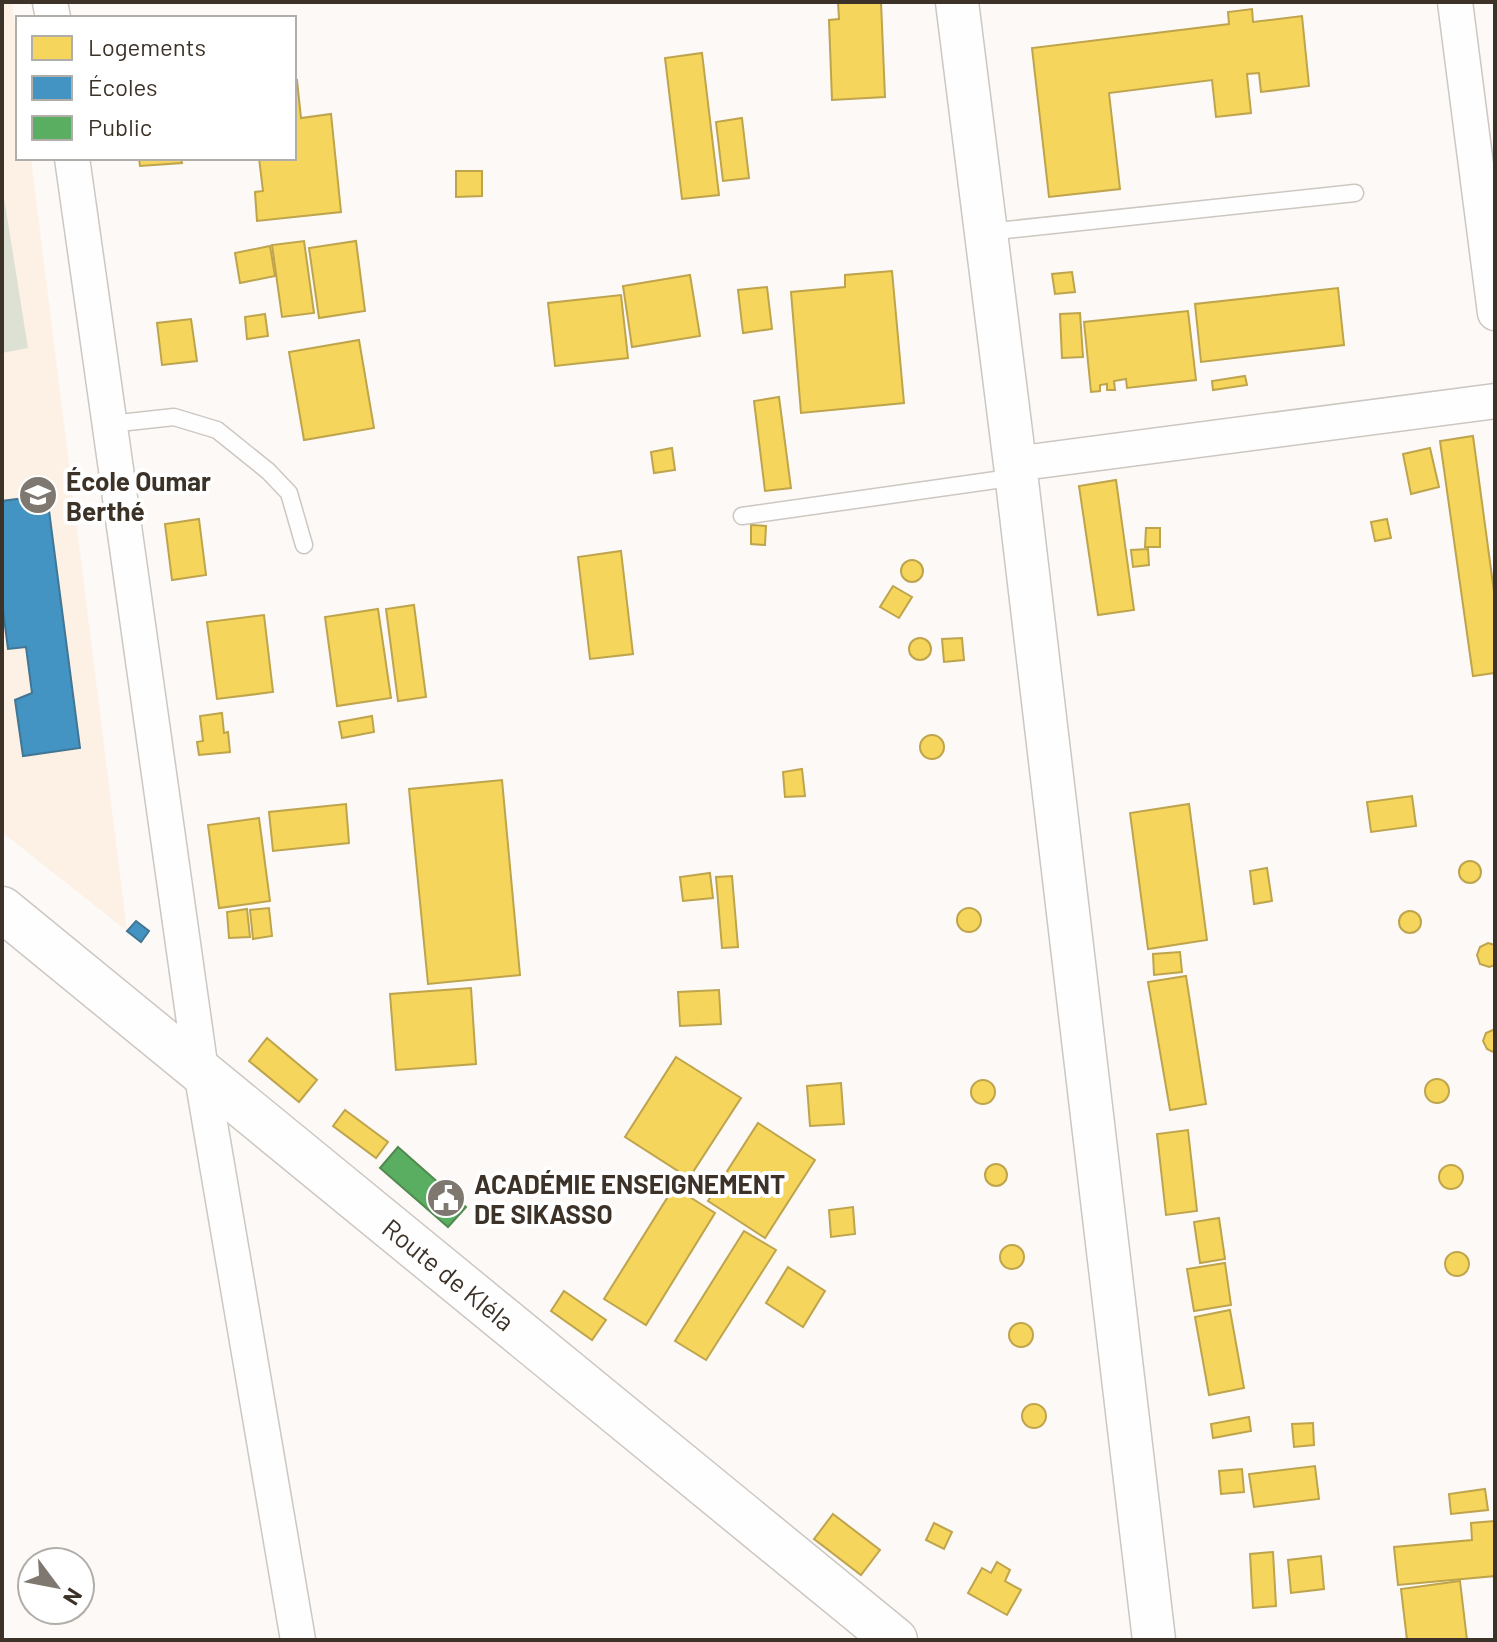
<svg xmlns="http://www.w3.org/2000/svg" width="1497" height="1642" viewBox="0 0 1497 1642" font-family="Barlow,sans-serif">
<style>
.built{fill:#fdf1e6}
.green{fill:#dde1d4}
.homes{fill:#f6d55c;stroke:#bea44c;stroke-width:2}
.schools{fill:#4393c3;stroke:#417694;stroke-width:2}
.public{fill:#5aae61;stroke:#518950;stroke-width:2}
.lines{fill:none;stroke-linecap:round;stroke-linejoin:round}
.service-casing{stroke:#cdc7c1;stroke-width:19}
.minor-casing{stroke:#cdc7c1;stroke-width:37}
.tertiary-casing{stroke:#cdc7c1;stroke-width:45}
.secondary-casing{stroke:#cdc7c1;stroke-width:47}
.service{stroke:#fffefe;stroke-width:16}
.minor{stroke:#fffefe;stroke-width:34}
.tertiary{stroke:#fffefe;stroke-width:42}
.secondary{stroke:#fffefe;stroke-width:44}
.labels{text-anchor:middle;dominant-baseline:central;stroke-width:8;stroke-linejoin:round;paint-order:stroke}
.poi-label{font-size:26px;font-weight:bold;fill:#3c3228;stroke:#fff;text-anchor:start}
.street-label{font-size:26px;fill:#3c3228;stroke:#fff}
</style>
<rect width="100%" height="100%" fill="#fcf9f6"/>
<polygon class="built" points="2,2 12,2 18,52 18,158 31,158 127,931 2,832"/>
<polygon class="green" points="2,185 28,348 2,353"/>
<g class="homes">
<polygon points="838,2 881,2 885,97 832,100 829,20 839,19"/>
<polygon points="1252,9 1253,22 1302,16 1309,86 1261,92 1259,73 1247,74 1251,113 1216,117 1212,80 1109,93 1120,189 1049,197 1032,48 1229,24 1228,12"/>
<polygon points="702,53 719,195 682,199 665,58"/>
<polygon points="297,80 301,118 331,114 341,212 257,221 255,192 263,191 259,158 294,158 294,81"/>
<polygon points="742,118 749,178 723,181 716,122"/>
<polygon points="139,158 181,158 182,163 140,166"/>
<polygon points="456,171 482,171 482,196 456,197"/>
<polygon points="304,241 314,313 282,317 272,245"/>
<polygon points="356,241 365,311 319,318 309,248"/>
<polygon points="270,246 275,276 240,283 235,253"/>
<polygon points="892,271 904,403 801,413 791,292 845,287 845,275"/>
<polygon points="1072,272 1075,292 1055,294 1052,274"/>
<polygon points="690,275 700,336 632,347 623,286"/>
<polygon points="767,287 772,329 743,333 738,290"/>
<polygon points="1338,288 1344,345 1201,362 1195,304"/>
<polygon points="621,295 628,358 555,366 548,303"/>
<polygon points="1188,311 1196,380 1127,388 1126,379 1114,381 1115,390 1107,390 1107,384 1100,385 1100,391 1091,392 1084,322"/>
<polygon points="1080,313 1083,357 1062,358 1060,314"/>
<polygon points="265,314 268,336 247,339 245,317"/>
<polygon points="191,319 197,361 162,365 157,323"/>
<polygon points="359,340 374,428 304,440 289,352"/>
<polygon points="1245,376 1247,385 1213,390 1212,381"/>
<polygon points="779,397 791,488 765,491 754,401"/>
<polygon points="1473,436 1495,599 1495,673 1473,676 1440,441"/>
<polygon points="672,448 675,470 654,473 651,452"/>
<polygon points="1430,448 1439,487 1411,494 1403,454"/>
<polygon points="1116,480 1134,610 1098,615 1079,486"/>
<polygon points="199,519 206,575 172,580 165,524"/>
<polygon points="1387,519 1391,538 1375,541 1371,522"/>
<polygon points="751,525 766,526 765,545 751,544"/>
<polygon points="1146,528 1160,528 1160,547 1145,547"/>
<polygon points="1148,549 1149,565 1133,567 1131,550"/>
<polygon points="621,551 633,654 590,659 578,557"/>
<circle cx="912" cy="571" r="11"/>
<polygon points="893,586 912,597 899,618 880,607"/>
<polygon points="414,605 426,697 398,701 386,609"/>
<polygon points="378,609 391,698 337,706 325,617"/>
<polygon points="264,615 273,692 217,699 207,622"/>
<circle cx="920" cy="649" r="11"/>
<polygon points="962,638 964,660 944,662 942,639"/>
<polygon points="222,713 224,733 228,732 230,752 199,755 197,742 203,741 200,716"/>
<polygon points="372,716 374,732 342,738 339,722"/>
<circle cx="932" cy="747" r="12"/>
<polygon points="802,769 805,796 785,797 783,772"/>
<polygon points="502,780 520,975 428,984 409,789"/>
<polygon points="1412,796 1416,826 1371,832 1367,802"/>
<polygon points="346,804 349,843 273,851 269,812"/>
<polygon points="1189,804 1207,940 1148,949 1130,813"/>
<polygon points="259,818 270,901 219,908 208,825"/>
<circle cx="1470" cy="872" r="11"/>
<polygon points="1267,868 1272,901 1254,904 1250,871"/>
<polygon points="710,873 713,898 683,901 680,877"/>
<polygon points="732,876 738,947 722,948 716,877"/>
<polygon points="269,908 272,936 253,939 250,910"/>
<circle cx="969" cy="920" r="12"/>
<polygon points="247,909 250,937 229,938 227,912"/>
<circle cx="1410" cy="922" r="11"/>
<polygon points="1488,943 1495,945 1495,965 1489,967 1480,964 1477,955 1480,947"/>
<polygon points="1180,952 1182,972 1154,975 1153,954"/>
<polygon points="1186,976 1206,1104 1170,1110 1148,982"/>
<polygon points="471,988 476,1064 396,1070 390,994"/>
<polygon points="719,990 721,1024 680,1026 678,992"/>
<polygon points="1495,1029 1495,1053 1487,1049 1483,1041 1486,1033"/>
<polygon points="267,1038 317,1080 299,1102 249,1061"/>
<polygon points="676,1057 741,1098 689,1178 625,1137"/>
<circle cx="1437" cy="1091" r="12"/>
<circle cx="983" cy="1092" r="12"/>
<polygon points="841,1083 844,1124 810,1126 807,1086"/>
<polygon points="345,1110 388,1142 376,1158 333,1126"/>
<polygon points="758,1123 815,1160 765,1238 708,1201"/>
<polygon points="1188,1130 1197,1211 1166,1215 1157,1134"/>
<circle cx="996" cy="1175" r="11"/>
<circle cx="1451" cy="1177" r="12"/>
<polygon points="674,1187 715,1213 646,1325 604,1299"/>
<polygon points="853,1207 855,1234 831,1237 829,1210"/>
<polygon points="1219,1218 1225,1259 1200,1263 1194,1222"/>
<polygon points="744,1231 776,1250 706,1360 675,1341"/>
<circle cx="1012" cy="1257" r="12"/>
<circle cx="1457" cy="1264" r="12"/>
<polygon points="1225,1263 1231,1305 1194,1311 1187,1269"/>
<polygon points="788,1267 825,1291 803,1327 766,1303"/>
<polygon points="564,1291 606,1320 592,1340 551,1311"/>
<polygon points="1230,1310 1244,1388 1209,1395 1195,1317"/>
<circle cx="1021" cy="1335" r="12"/>
<circle cx="1034" cy="1416" r="12"/>
<polygon points="1249,1417 1251,1431 1213,1438 1211,1424"/>
<polygon points="1313,1423 1314,1445 1294,1447 1292,1424"/>
<polygon points="1315,1466 1319,1499 1254,1507 1249,1474"/>
<polygon points="1242,1469 1244,1492 1221,1494 1219,1471"/>
<polygon points="1485,1489 1488,1510 1451,1514 1449,1494"/>
<polygon points="833,1514 880,1550 861,1575 814,1539"/>
<polygon points="1494,1521 1495,1576 1398,1585 1394,1547 1472,1540 1471,1523"/>
<polygon points="934,1523 952,1532 944,1549 926,1540"/>
<polygon points="1273,1552 1276,1606 1253,1608 1250,1554"/>
<polygon points="1321,1556 1324,1589 1291,1593 1288,1560"/>
<polygon points="997,1562 1010,1570 1005,1581 1021,1590 1007,1615 968,1593 982,1568 991,1573"/>
<polygon points="1460,1581 1467,1640 1407,1640 1401,1589"/>
</g>
<g class="schools">
<polygon points="47,495 80,748 23,756 15,700 32,693 26,647 8,649 2,603 2,501"/>
<polygon points="136,921 149,931 141,942 127,931"/>
</g>
<polygon class="public" points="398,1147 466,1207 448,1227 380,1168"/>
<g class="lines">
<defs>
<g id="service">
<polyline points="987,232 1355,193"/>
<polyline points="110,424 174,417 217,430 268,471 289,493 304,545"/>
<polyline points="742,516 1017,477"/>
</g>
<g id="minor">
<polyline points="50,2 53,18"/>
<polyline points="1455,2 1495,313"/>
<polyline points="72,158 201,1071 298,1640"/>
<polyline points="1015,464 1495,401"/>
</g>
<polyline id="tertiary" points="957,2 1015,464 1154,1640"/>
<polyline id="secondary" points="2,909 895,1640"/>
</defs>
<use href="#service" class="service-casing"/>
<use href="#minor" class="minor-casing"/>
<use href="#tertiary" class="tertiary-casing"/>
<use href="#secondary" class="secondary-casing"/>
<use href="#service" class="service"/>
<use href="#minor" class="minor"/>
<use href="#tertiary" class="tertiary"/>
<use href="#secondary" class="secondary"/>
</g>
<defs>
<symbol id="school-disc" viewBox="-11 -11 22 22"><circle r="9.5" fill="#7f7870" stroke="#fff"/><path d="M0-5L7-2L0 1L-7-2ZM-4 1L0 2.5L4 1V4Q0 6-4 4Z" fill="#fff"/></symbol>
<symbol id="civic-disc" viewBox="-11 -11 22 22"><circle r="9.5" fill="#7f7870" stroke="#fff"/><path d="M-.6-6.5H3V-4.5H.6V-3L4-1V1h2V6H-6V1h2V-1L-.6-3ZM-1.2 2.5V6h2.4V2.5Z" fill="#fff"/></symbol>
</defs>
<g fill-rule="evenodd">
<use href="#school-disc" x="16" y="473" width="44" height="44"/>
<use href="#civic-disc" x="424" y="1176" width="44" height="44"/>
</g>
<g class="labels">
<g class="poi-label">
<text x="66" y="480">École Oumar<tspan x="66" dy="30">Berthé</tspan></text>
<text x="474" y="1183">ACADÉMIE ENSEIGNEMENT<tspan x="474" dy="30">DE SIKASSO</tspan></text>
</g>
<g class="street-label">
<text transform="translate(449 1274) rotate(39)">Route de Kléla</text>
</g>
</g>
<rect width="1497" height="1642" fill="none" stroke="#3c3228" stroke-width="8"/>
<rect x="16" y="16" width="280" height="144" fill="#ffffff" stroke="#b1ada9" stroke-width="2"/>
<rect x="32" y="36" width="40" height="24" fill="#f6d55c" stroke="#b1ada9" stroke-width="2"/>
<text x="88" y="56" font-size="24" fill="#3c3228">Logements</text>
<rect x="32" y="76" width="40" height="24" fill="#4393c3" stroke="#b1ada9" stroke-width="2"/>
<text x="88" y="96" font-size="24" fill="#3c3228">Écoles</text>
<rect x="32" y="116" width="40" height="24" fill="#5aae61" stroke="#b1ada9" stroke-width="2"/>
<text x="88" y="136" font-size="24" fill="#3c3228">Public</text>
<g transform="translate(56 1586) rotate(122)"><circle r="38" fill="#ffffff" stroke="#b1ada9" stroke-width="2"/>
<path d="M0-6L14 30L0 20L-14 30Z" fill="#7f7870"/>
<text y="-12" font-size="22" font-weight="bold" text-anchor="middle" fill="#3c3228">N</text>
</g>
</svg>
